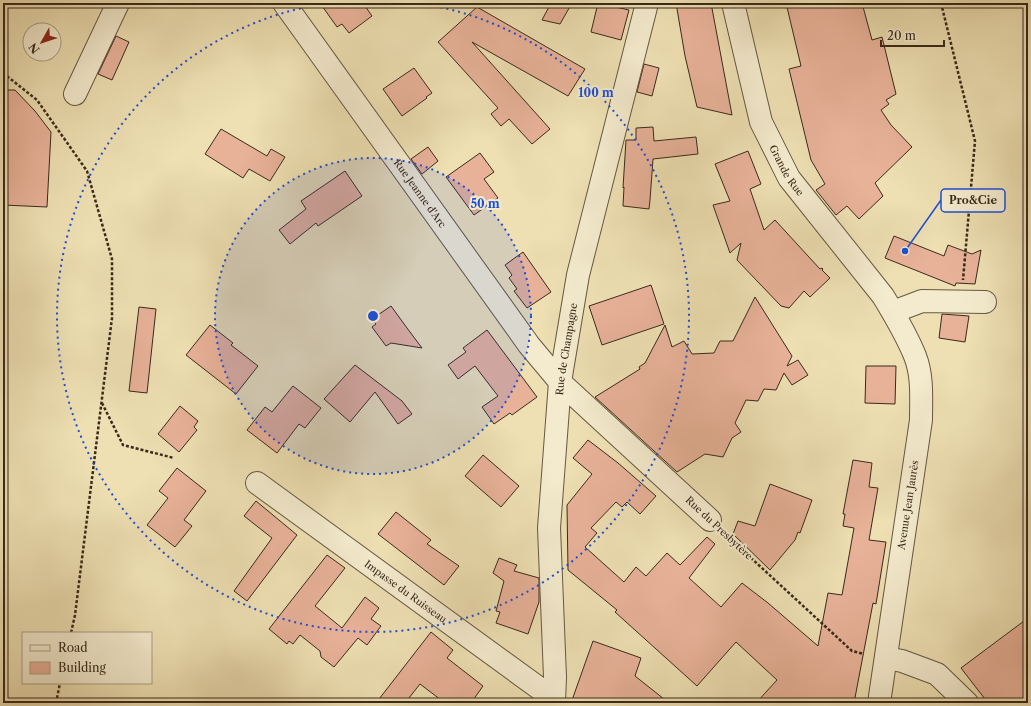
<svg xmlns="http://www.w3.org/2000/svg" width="1031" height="706" viewBox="0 0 1031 706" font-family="'Libre Caslon Text',serif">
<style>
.building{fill:#e8b299;stroke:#392a1b}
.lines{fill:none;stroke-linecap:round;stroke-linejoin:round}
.minor-casing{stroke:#665841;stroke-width:24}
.path{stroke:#392a1b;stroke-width:2.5;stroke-dasharray:3 2;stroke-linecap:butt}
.minor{stroke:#f4ebce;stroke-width:22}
.ring{fill:none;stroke:#1d4ed8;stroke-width:2;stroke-dasharray:2 4}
.labels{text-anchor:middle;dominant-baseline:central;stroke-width:4;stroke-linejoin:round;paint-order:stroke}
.street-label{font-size:10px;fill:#392a1b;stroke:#f4ebce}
.centre{fill:#1d4ed8;stroke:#f4ebce;stroke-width:2}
.ring-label{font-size:12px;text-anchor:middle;font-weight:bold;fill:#1d4ed8;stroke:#f4ebce;stroke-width:4;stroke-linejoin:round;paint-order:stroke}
.leader{fill:none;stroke:#1d4ed8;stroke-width:1.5}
.callout-dot{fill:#1d4ed8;stroke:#f4ebce;stroke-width:1.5}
.callout{fill:#f4ebce;stroke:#1d4ed8;stroke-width:1.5}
.callout-label{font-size:11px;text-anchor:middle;font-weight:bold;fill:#392a1b}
</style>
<rect width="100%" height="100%" fill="#eee0b3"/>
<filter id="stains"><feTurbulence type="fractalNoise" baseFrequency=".005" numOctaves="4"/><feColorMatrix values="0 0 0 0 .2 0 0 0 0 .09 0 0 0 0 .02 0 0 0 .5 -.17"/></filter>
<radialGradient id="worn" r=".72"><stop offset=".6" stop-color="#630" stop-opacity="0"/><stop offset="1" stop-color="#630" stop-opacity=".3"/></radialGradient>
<g class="building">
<polygon points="320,3 363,3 372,16 349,33 342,24 337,27"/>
<polygon points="551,3 572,3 560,24 542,20"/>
<polygon points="598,3 629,10 621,40 591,32"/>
<polygon points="676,3 711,3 732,115 697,107 685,56"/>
<polygon points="786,3 862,3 872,40 882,37 896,94 886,100 889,104 881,110 891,125 912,147 875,183 883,196 859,219 847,206 836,215 816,190 825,184 811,160 789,69 801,66"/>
<polygon points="477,7 585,69 568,96 472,42 550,129 532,144 509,119 501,126 491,114 498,108 438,42"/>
<polygon points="116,36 129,42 112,80 98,74"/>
<polygon points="644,64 659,68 652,96 637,92"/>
<polygon points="414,68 432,93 426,97 427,98 402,116 383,89"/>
<polygon points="3,90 15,90 35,111 51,132 47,207 3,205"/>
<polygon points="653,127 654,141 696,137 698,154 653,159 650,200 649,209 623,206 624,187 623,188 626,140 636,140 636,128"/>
<polygon points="221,129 267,156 271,149 285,157 270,181 249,169 243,178 205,154"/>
<polygon points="428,147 438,161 422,174 411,159"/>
<polygon points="748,151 761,184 750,189 764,230 775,220 820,269 822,268 823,269 822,270 830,278 810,297 804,291 789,308 781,306 737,260 741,243 730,253 713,205 730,201 715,164"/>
<polygon points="480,153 494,172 484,179 498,198 474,215 446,177"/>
<polygon points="345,171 362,196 318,226 316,223 290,244 279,230 306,209 301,201"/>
<polygon points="894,236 944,256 948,245 972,254 981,250 975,284 956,283 955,286 885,258"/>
<polygon points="523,252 551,292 527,308 514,291 517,289 509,278 512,275 505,265"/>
<polygon points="651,285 664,324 602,345 589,306"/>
<polygon points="755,297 792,356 787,366 798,360 808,375 792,385 784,373 776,390 764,389 758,401 746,400 735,423 741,432 732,438 723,457 705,454 677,472 595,397 640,369 639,367 645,363 665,325 672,347 684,341 692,354 714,353 720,341 733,341"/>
<polygon points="391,306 407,328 422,348 391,343 386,346 372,327 376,324 372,319"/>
<polygon points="139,307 156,309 147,393 129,391"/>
<polygon points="942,314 969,316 965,342 939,338"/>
<polygon points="210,325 233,343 231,345 258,366 236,394 186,355"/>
<polygon points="487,330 537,397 512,415 510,413 494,424 482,407 498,396 475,366 458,379 448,365 466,352 463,348"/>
<polygon points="355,365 402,401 412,414 398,424 375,392 350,422 324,399"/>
<polygon points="866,366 896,366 895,404 865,403"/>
<polygon points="293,386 321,408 305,428 299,424 277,453 247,430 265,407 272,412"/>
<polygon points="180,406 198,421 194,427 197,430 179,452 158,434"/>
<polygon points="588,440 618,463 656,496 640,514 627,502 622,507 616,502 591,528 597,533 585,547 624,582 636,567 646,576 667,553 680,565 707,537 715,544 689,578 721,607 742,583 768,603 818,646 828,593 842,595 854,528 843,526 845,514 843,514 853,460 872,463 869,487 878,488 869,540 886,542 876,604 873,603 854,703 756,703 777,680 736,642 697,686 615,612 617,610 568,570 567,505 592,474 573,458"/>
<polygon points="483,455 519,486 501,507 465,476"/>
<polygon points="177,468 206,491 184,520 192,526 175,547 147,525 168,498 159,491"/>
<polygon points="770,484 812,500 800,533 798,532 795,540 770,570 733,534 738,521 755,526"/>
<polygon points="256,501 297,535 247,601 234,591 272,538 244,516"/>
<polygon points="396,512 431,540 427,544 459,566 444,585 378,534"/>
<polygon points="327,555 345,568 315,606 342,628 365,597 379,608 371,619 381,626 367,645 358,638 334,667 321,657 320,651 300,635 293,644 289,641 287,644 269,629"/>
<polygon points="499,558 517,565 514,571 539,578 539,602 528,634 496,623 500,612 496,611 504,581 493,573"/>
<polygon points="1028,618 1028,703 988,703 961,668"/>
<polygon points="431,632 453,650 447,658 483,686 471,703 445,703 420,684 405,703 376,703"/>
<polygon points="593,641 641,658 635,676 669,703 571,703"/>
</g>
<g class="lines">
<defs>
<g id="minor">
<path id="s1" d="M284,3L529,345L560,382L710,520"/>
<path id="s2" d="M733,3L761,122L789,178L883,296C894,314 907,336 915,356C923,376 921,399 921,420L879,703"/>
<polyline points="75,94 118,3"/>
<polyline points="893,312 922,301 985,302"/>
<path id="s3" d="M257,483L554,699"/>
<polyline points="886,658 902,661 937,674 967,703"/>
<path id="s4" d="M554,703L555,677L549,528L560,382L578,275L647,3"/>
</g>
</defs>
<use href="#minor" class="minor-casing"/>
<g class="path">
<polyline points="941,3 975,141 963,280"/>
<polyline points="3,73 37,100 87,171 112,259 112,318 75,615 71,633"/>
<polyline points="102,403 123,445 174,458"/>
<polyline points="725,534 852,651 864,654"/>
<polyline points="56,703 60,683"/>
</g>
<use href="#minor" class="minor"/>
</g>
<circle cx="373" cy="316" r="158" fill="#1d4ed8" fill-opacity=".12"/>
<g class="ring">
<circle cx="373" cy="316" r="158"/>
<path d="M417 3A316 316 0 1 1 329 3"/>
</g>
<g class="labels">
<g class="street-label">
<text stroke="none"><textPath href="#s2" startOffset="177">Grande Rue</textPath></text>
<text stroke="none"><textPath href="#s1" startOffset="234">Rue Jeanne d'Arc</textPath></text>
<text stroke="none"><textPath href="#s4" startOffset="355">Rue de Champagne</textPath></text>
<text transform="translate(908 505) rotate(-81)">Avenue Jean Jaurès</text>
<text transform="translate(719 528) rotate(43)">Rue du Presbytère</text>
<text stroke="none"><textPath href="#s3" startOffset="184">Impasse du Ruisseau</textPath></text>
</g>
</g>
<circle cx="373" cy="316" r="6" class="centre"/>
<g class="ring-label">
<text x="596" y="97">100 m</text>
<text x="485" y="208">50 m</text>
</g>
<path class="leader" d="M905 251L941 200"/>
<circle class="callout-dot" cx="905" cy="251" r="4"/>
<rect class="callout" x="941" y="189" width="64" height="23" rx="4"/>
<g class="callout-label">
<text x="973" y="204">Pro&amp;Cie</text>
</g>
<rect width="1031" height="706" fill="none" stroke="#eee0b3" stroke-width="16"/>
<rect x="4" y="4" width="1023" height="698" fill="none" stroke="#392a1b" stroke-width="2"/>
<rect x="8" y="8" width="1015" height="690" fill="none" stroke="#392a1b"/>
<rect x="22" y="632" width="130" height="52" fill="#f4ebce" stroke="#a99e86"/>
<rect x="30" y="645" width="20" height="6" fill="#f4ebce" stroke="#a99e86"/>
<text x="58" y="652" font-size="12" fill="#392a1b">Road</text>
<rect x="30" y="662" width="20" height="12" fill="#e8b299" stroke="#a99e86"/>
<text x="58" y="672" font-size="12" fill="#392a1b">Building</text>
<g transform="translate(42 42) rotate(231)"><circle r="19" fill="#f4ebce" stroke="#a99e86"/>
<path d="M0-3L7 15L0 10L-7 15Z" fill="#8f2418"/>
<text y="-6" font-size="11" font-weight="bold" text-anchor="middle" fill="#392a1b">N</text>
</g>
<path d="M881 40v6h63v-6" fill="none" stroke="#392a1b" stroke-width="2"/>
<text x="887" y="40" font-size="12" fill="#392a1b" stroke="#f4ebce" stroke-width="3" paint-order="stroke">20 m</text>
<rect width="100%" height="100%" filter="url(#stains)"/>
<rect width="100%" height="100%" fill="url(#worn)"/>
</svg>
